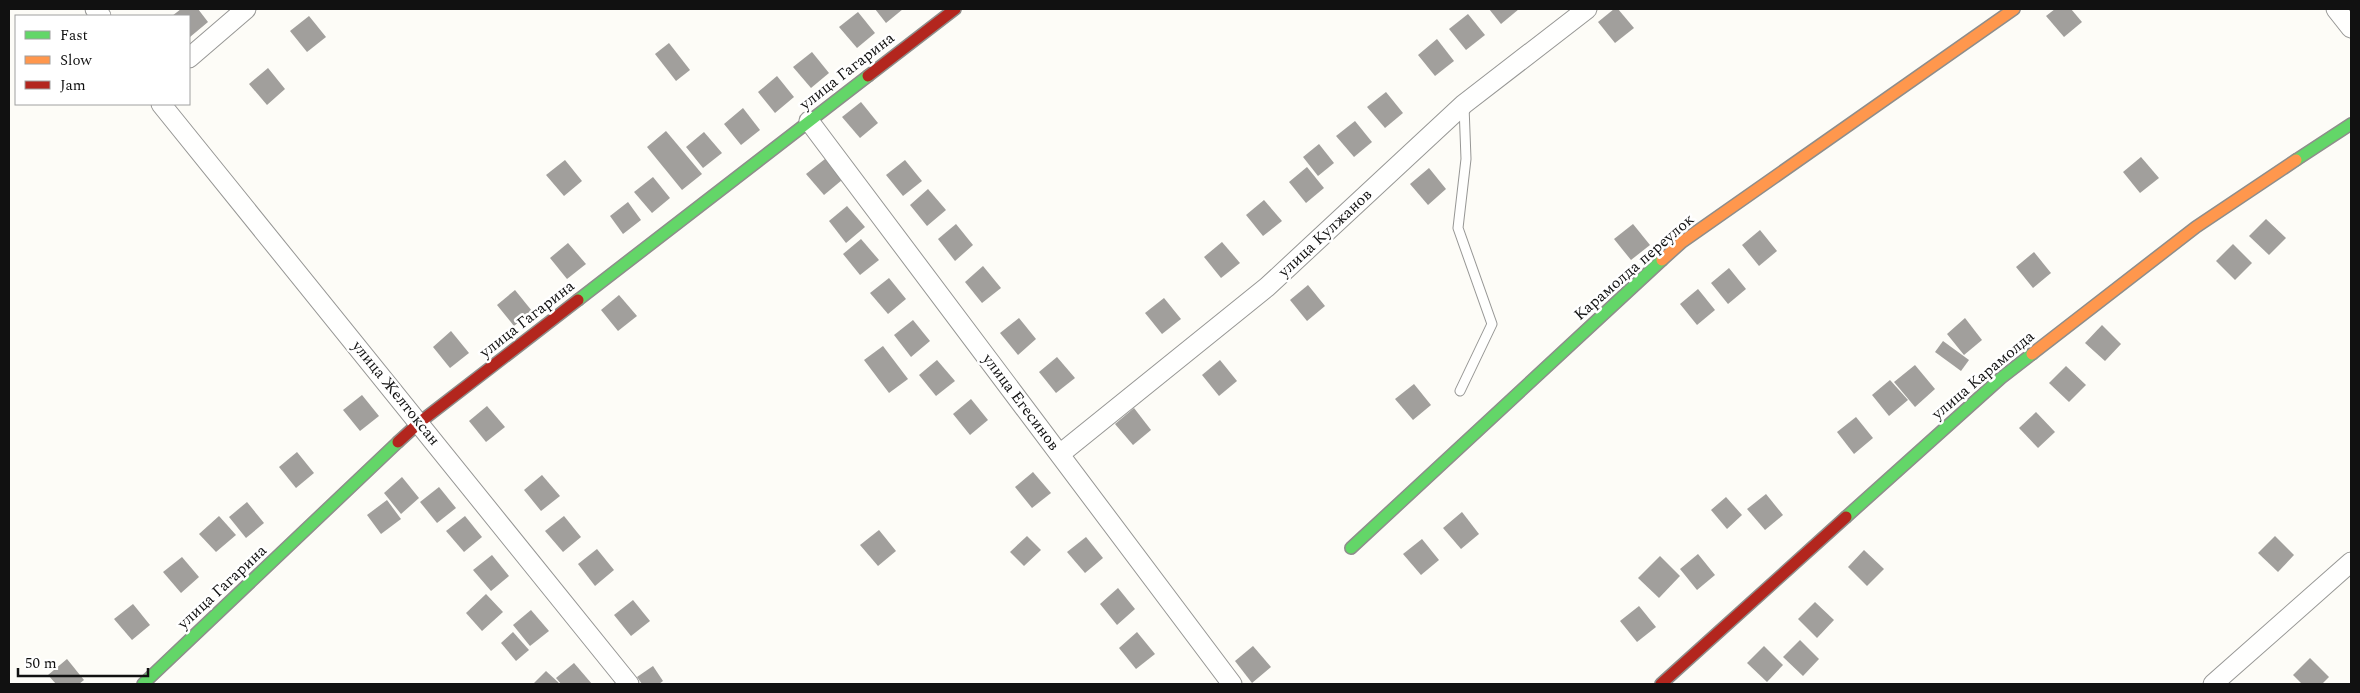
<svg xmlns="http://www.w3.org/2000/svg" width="2360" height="693" viewBox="0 0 2360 693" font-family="Spectral,serif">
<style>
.building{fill:#a19f9c}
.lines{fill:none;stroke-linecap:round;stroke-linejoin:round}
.lane-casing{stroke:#979795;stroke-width:11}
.street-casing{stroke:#979795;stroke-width:21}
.fast-casing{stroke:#8e8d8b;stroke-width:14}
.slow-casing{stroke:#8e8d8b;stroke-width:14}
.jam-casing{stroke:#8e8d8b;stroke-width:14}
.lane{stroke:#fffffe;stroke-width:9}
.street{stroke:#fffffe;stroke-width:19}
.fast{stroke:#63d668;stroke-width:11}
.slow{stroke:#ff974d;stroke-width:11}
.jam{stroke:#b3261e;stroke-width:11}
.labels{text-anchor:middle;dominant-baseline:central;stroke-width:5;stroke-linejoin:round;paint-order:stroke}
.street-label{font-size:16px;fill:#111;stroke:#fff}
</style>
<rect width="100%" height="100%" fill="#fdfcf7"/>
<g class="building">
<polygon points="181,9 198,9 208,22 190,37 189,16 172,16"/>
<polygon points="875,9 903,9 886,23"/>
<polygon points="1489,9 1519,9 1501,24"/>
<polygon points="1614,9 1618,9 1634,28 1615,43 1598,22"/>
<polygon points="2055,9 2071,9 2082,22 2064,37 2046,16"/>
<polygon points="858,12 875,33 857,48 839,27"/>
<polygon points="1468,14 1485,35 1466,50 1449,29"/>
<polygon points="309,16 326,37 307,52 290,31"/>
<polygon points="1437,39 1454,61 1435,76 1418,55"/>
<polygon points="669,43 690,70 676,81 655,54"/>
<polygon points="812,52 829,73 811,88 793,67"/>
<polygon points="268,68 285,89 267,105 249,84"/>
<polygon points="777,76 794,97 775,113 758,92"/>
<polygon points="1386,92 1403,113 1385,128 1367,107"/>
<polygon points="861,102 878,123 860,138 842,117"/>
<polygon points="743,108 760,130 741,145 724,124"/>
<polygon points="1355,121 1372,142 1354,157 1336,136"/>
<polygon points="666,131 702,174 682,190 647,147"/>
<polygon points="704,132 722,153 703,168 686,147"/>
<polygon points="1319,144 1334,163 1318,176 1303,157"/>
<polygon points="2141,157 2159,178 2140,193 2123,172"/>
<polygon points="825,159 842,180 824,195 806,174"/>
<polygon points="565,160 582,181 564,196 546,175"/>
<polygon points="905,160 922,181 903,196 886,175"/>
<polygon points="1307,167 1324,188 1306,203 1289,182"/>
<polygon points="1429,168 1446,189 1428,205 1410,184"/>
<polygon points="653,177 670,198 652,213 634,192"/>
<polygon points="928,189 946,210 927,226 910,205"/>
<polygon points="1264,200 1282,221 1263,236 1246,215"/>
<polygon points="628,202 641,220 623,234 610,216"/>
<polygon points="847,206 865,227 846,243 829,221"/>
<polygon points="2266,219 2286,238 2269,255 2249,236"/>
<polygon points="956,224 973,245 955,261 938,239"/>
<polygon points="1633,224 1650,245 1631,260 1614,239"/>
<polygon points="1760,230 1777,251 1759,266 1742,245"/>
<polygon points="861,239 879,260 860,275 843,254"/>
<polygon points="1222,242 1240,263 1221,278 1204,257"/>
<polygon points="568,243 586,264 567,279 550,258"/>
<polygon points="2233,244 2252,263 2235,280 2216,261"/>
<polygon points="2034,252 2051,273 2033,288 2016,267"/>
<polygon points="983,266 1001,288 982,303 965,282"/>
<polygon points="1729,268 1746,289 1728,304 1711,283"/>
<polygon points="889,278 906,299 888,314 870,293"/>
<polygon points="1308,285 1325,306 1307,321 1290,300"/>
<polygon points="1698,289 1715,310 1697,325 1680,304"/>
<polygon points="515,290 532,311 514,326 497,305"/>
<polygon points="619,295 637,316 618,331 601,310"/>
<polygon points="1164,298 1181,319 1162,334 1145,313"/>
<polygon points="1019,318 1036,339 1018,355 1000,333"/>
<polygon points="1965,318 1982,340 1964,355 1947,334"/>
<polygon points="913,320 930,341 911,357 894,335"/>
<polygon points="2102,325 2121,344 2105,361 2085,343"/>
<polygon points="451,331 469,353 450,368 433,347"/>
<polygon points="1943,341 1969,360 1961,371 1935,352"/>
<polygon points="883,346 908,379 889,393 864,360"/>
<polygon points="1057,357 1075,378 1056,393 1039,372"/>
<polygon points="937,360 955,381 936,396 919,375"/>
<polygon points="1220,360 1237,381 1219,396 1202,375"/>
<polygon points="1915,365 1935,389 1915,407 1894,382"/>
<polygon points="2066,366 2086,385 2069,402 2049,383"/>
<polygon points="1890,380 1908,400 1889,416 1872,395"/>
<polygon points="1414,384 1431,405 1413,420 1395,399"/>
<polygon points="362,395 379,416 360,431 343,410"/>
<polygon points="971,399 988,420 970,435 953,414"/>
<polygon points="487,406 505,427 486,442 469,421"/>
<polygon points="1134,408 1151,430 1133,445 1115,424"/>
<polygon points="2036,412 2055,432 2038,448 2019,428"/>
<polygon points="1856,417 1873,438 1854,454 1837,432"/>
<polygon points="297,452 314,473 296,488 279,467"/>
<polygon points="1033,472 1051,493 1032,508 1015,487"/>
<polygon points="542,475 560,496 541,511 524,490"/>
<polygon points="402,477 419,498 401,514 384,493"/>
<polygon points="439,487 456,508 437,523 420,502"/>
<polygon points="1766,494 1783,515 1765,530 1747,509"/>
<polygon points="1726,497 1742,515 1727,529 1711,510"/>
<polygon points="387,500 401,519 381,534 367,515"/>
<polygon points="247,502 264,523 246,538 229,517"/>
<polygon points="1462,512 1479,534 1461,549 1443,528"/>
<polygon points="219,516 236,535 216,552 199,534"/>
<polygon points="465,516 482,537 464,552 446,531"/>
<polygon points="564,516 581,537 563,552 545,531"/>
<polygon points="879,530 896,551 878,566 860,545"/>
<polygon points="1027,536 1041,550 1024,566 1010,552"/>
<polygon points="2275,536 2294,555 2278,572 2258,553"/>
<polygon points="1086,537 1103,558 1085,573 1067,552"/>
<polygon points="1422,539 1439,560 1421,575 1403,554"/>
<polygon points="597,549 614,570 595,586 578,564"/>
<polygon points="1864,550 1884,569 1867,586 1848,567"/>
<polygon points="1698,554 1715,575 1697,590 1680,569"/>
<polygon points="492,555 509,576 491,591 473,570"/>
<polygon points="1660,556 1680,576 1659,598 1638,578"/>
<polygon points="182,557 199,577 181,593 163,572"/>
<polygon points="1118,588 1135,609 1117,625 1100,604"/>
<polygon points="486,594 503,612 482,631 466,613"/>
<polygon points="633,600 650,621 631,636 614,615"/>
<polygon points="1815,602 1834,620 1817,638 1798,619"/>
<polygon points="133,604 150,625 132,640 114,619"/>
<polygon points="1639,606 1656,627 1637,642 1620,621"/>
<polygon points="531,610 549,631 530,646 513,625"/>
<polygon points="513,632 529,650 516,661 501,643"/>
<polygon points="1137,632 1155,654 1136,669 1119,648"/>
<polygon points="1800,640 1819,659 1803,676 1783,657"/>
<polygon points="1253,646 1271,667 1252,683 1235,661"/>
<polygon points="1764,646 1783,665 1767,682 1747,663"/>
<polygon points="2310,658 2329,677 2322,684 2302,684 2293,675"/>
<polygon points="67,659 84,680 79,684 56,684 48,675"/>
<polygon points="574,663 592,684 561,684 556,678"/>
<polygon points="653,666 663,681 659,684 642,684 637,677"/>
<polygon points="546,671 560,684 533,684"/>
</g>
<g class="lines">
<defs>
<polyline id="lane" points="1460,391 1492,324 1458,228 1466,159 1464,106"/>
<g id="street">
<polyline points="95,9 101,16"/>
<polyline points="2336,9 2351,28"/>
<polyline points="189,58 246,9"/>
<polyline points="161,104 629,684"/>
<polyline points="809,121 1232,684"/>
<polyline points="1060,454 1267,287 1464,104 1587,9"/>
<polyline points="2213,684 2351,562"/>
</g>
<g id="fast">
<polyline points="2296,160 2351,124"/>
<polyline points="578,300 868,76"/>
<polyline points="1846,517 2001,378 2032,354"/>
<polyline points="1351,548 1662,260"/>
<polyline points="143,684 398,442"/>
</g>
<g id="slow">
<polyline points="1662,260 1682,242 2014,9"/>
<polyline points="2032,354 2196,227 2296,160"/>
</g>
<g id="jam">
<polyline points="868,76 955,9"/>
<polyline points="398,442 420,422 578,300"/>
<polyline points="1661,684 1846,517"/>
</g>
</defs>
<use href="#lane" class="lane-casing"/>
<use href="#street" class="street-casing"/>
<use href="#fast" class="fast-casing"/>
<use href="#slow" class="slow-casing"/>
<use href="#jam" class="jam-casing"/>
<use href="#lane" class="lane"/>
<use href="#street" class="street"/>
<use href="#fast" class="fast"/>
<use href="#slow" class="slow"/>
<use href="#jam" class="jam"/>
</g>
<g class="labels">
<g class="street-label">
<text transform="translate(847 71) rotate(-38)">улица Гагарина</text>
<text transform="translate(1325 233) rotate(-43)">улица Кулжанов</text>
<text transform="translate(1634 267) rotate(-41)">Карамолда переулок</text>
<text transform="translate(527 319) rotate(-38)">улица Гагарина</text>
<text transform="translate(1983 375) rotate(-40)">улица Карамолда</text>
<text transform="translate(396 393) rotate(51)">улица Желтоксан</text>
<text transform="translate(1021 402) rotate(53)">улица Егесинов</text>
<text transform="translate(222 587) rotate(-43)">улица Гагарина</text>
</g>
</g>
<rect width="2360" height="693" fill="none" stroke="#111111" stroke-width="20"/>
<rect x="15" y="15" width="175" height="90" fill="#ffffff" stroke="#a0a0a0"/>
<rect x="25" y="31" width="25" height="8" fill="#63d668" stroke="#a0a0a0"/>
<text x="60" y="40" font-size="15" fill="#111111">Fast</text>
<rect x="25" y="56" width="25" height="8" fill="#ff974d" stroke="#a0a0a0"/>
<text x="60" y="65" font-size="15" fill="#111111">Slow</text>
<rect x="25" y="81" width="25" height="8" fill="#b3261e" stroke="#a0a0a0"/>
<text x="60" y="90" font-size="15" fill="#111111">Jam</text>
<path d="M18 668v8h130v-8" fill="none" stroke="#111111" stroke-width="2.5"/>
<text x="25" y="668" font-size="15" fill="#111111" stroke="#ffffff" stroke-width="4" paint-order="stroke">50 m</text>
</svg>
